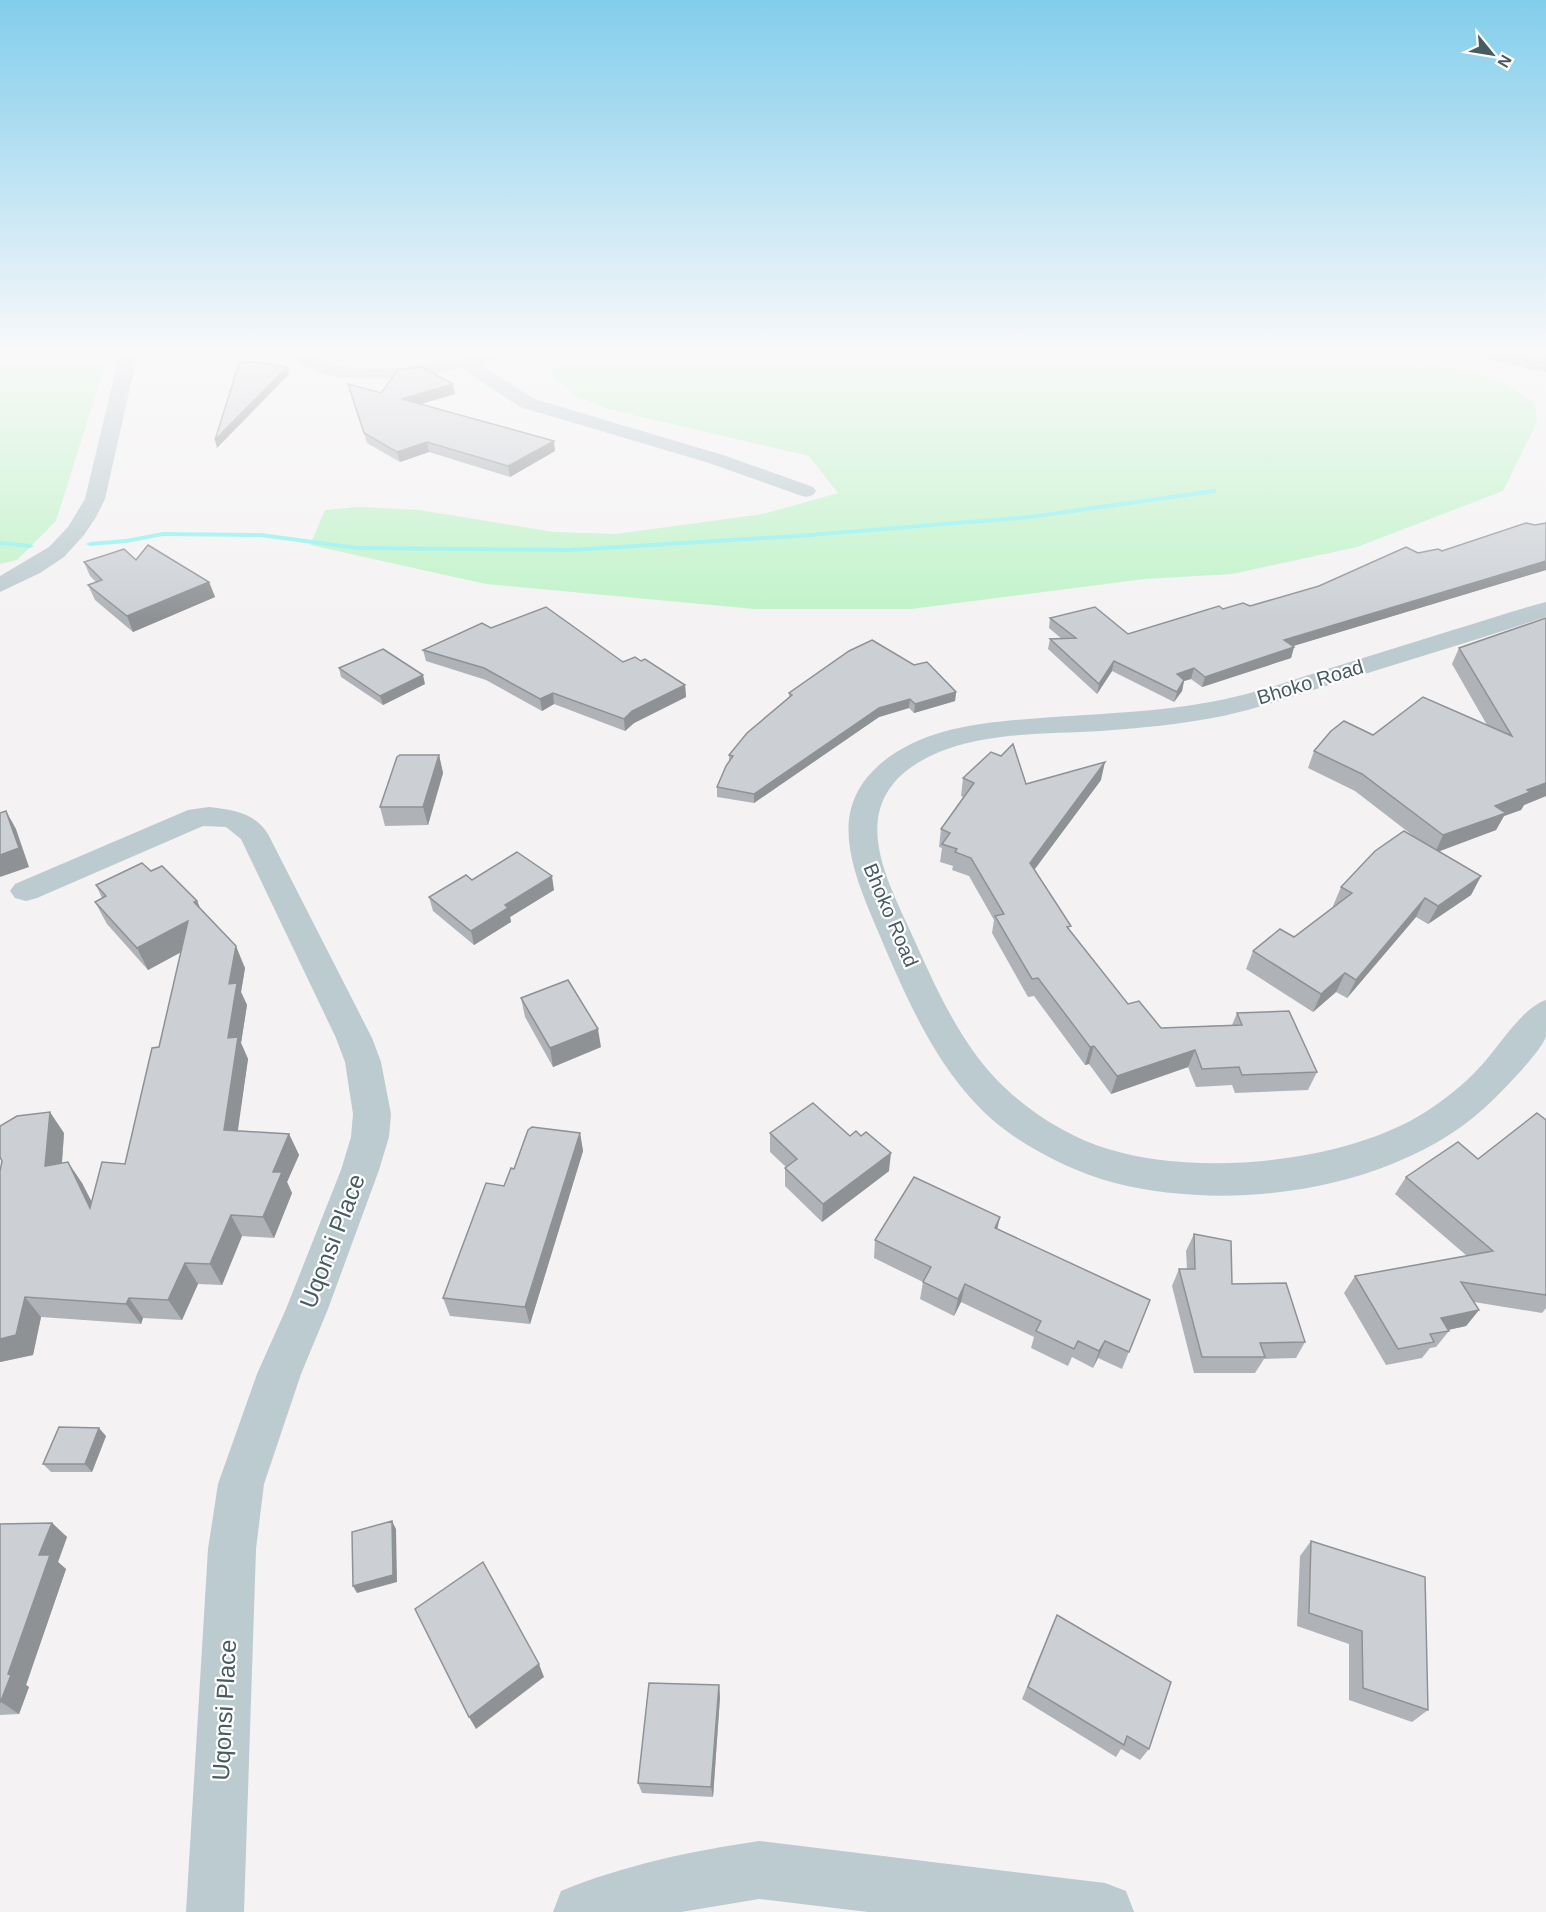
<svg xmlns="http://www.w3.org/2000/svg" width="1546" height="1912" viewBox="0 0 1546 1912" font-family="Arial,sans-serif">
<style>
.green{fill:#c0f3c8}
.lines{fill:none;stroke-linecap:round;stroke-linejoin:round}
.stream{fill:#8af2f1;fill-rule:evenodd}
.street{fill:#bccbcf;fill-rule:evenodd}
.wall{fill:#afb3b7}
.shaded-wall{fill:#8f9295}
.building{fill:#ccd0d5;stroke:#8f9295;stroke-width:1.5}
.labels{text-anchor:middle;dominant-baseline:central;stroke-width:4.5;stroke-linejoin:round;paint-order:stroke}
.street-label{font-size:20px;fill:#485b61;stroke:#fff}
.near-street-label{font-size:24px;fill:#485b61;stroke:#fff}
</style>
<rect width="100%" height="100%" fill="#f4f2f3"/>
<g class="green">
<polygon points="0,352 109,352 56,521 17,560 0,564"/>
<polygon points="572,352 1378,352 1470,371 1509,385 1535,403 1537,422 1503,491 1357,547 1232,574 1144,579 911,609 755,609 486,584 310,545 325,510 357,507 419,510 554,532 616,534 763,514 838,493 809,456 608,409 574,395 548,372 563,356"/>
</g>
<g class="lines">
<g class="stream">
<polygon points="1213,489 1216,489 1216,493 1030,519 798,538 570,552 357,550 261,537 163,536 126,543 90,546 86,544 90,542 126,539 163,532 261,533 357,546 570,548 798,534 1030,515"/>
<polygon points="0,541 30,544 34,546 30,548 0,545"/>
</g>
<g class="street">
<polygon points="120,352 138,352 105,499 96,517 84,535 64,557 40,573 0,592 0,576 49,547 68,527 85,499"/>
<path d="M289,352C309,351 308,354 324,361C338,367 355,368 370,369C421,370 468,352 518,352L516,356L479,364L534,399L723,455L813,487L816,491L813,495L806,497L799,495L709,463L520,407L461,368C419,377 319,393 289,352Z"/>
<path d="M1546,602V617C1478,639 1410,660 1342,681C1303,693 1264,707 1223,716C1183,724 1142,728 1101,731C1039,735 963,730 910,768C853,810 883,872 907,924C932,978 955,1036 997,1080C1026,1110 1068,1137 1108,1149C1199,1177 1347,1163 1427,1111C1445,1099 1463,1085 1478,1069C1497,1050 1521,1008 1546,1000C1546,1011 1546,1025 1546,1036C1543,1049 1507,1086 1496,1097C1406,1189 1237,1214 1115,1183C1078,1173 1043,1156 1012,1135C939,1084 905,994 871,915C847,856 829,801 889,757C933,726 989,722 1041,718C1106,713 1171,712 1234,697C1262,691 1290,681 1318,672C1363,658 1408,644 1453,630C1484,621 1515,610 1546,602Z"/>
<path d="M209,807C233,810 254,812 268,834L372,1038L381,1062L391,1114L389,1137L379,1170L328,1309L301,1374L264,1484L256,1549L244,1912H186L208,1549L218,1484L257,1374L286,1309L341,1170L351,1137L353,1114L345,1062L336,1038L241,839L226,827L203,826L37,898L26,901L15,898L10,891L15,884L188,810Z"/>
<path d="M759,1841L1105,1883L1126,1891L1134,1912H868L759,1899L681,1912H553L561,1891C624,1865 692,1851 759,1841Z"/>
</g>
</g>
<g class="wall">
<polygon points="1452,352 1546,352 1546,372"/>
<polygon points="348,384 381,393 455,394 420,404 555,451 510,477 429,452 400,462 367,443"/>
<polygon points="1546,523 1546,570 1293,646 1294,647 1291,658 1202,687 1191,679 1184,681 1182,691 1174,702 1112,671 1097,694 1048,649 1050,639 1062,639 1049,628 1050,618 1128,634 1223,609 1250,606 1319,586 1418,553 1442,551"/>
<polygon points="136,560 209,582 215,597 133,632 95,600 88,585 96,582 90,576 84,562"/>
<polygon points="1546,618 1546,796 1524,805 1521,810 1504,816 1496,830 1438,851 1481,876 1471,895 1428,924 1416,917 1347,998 1336,992 1313,1012 1246,969 1253,951 1294,937 1334,907 1333,906 1341,887 1416,838 1355,791 1308,768 1314,751 1373,735 1487,725 1452,664 1459,648"/>
<polygon points="491,628 623,662 641,661 685,685 686,697 634,723 625,731 554,704 542,711 486,680 426,661 423,650"/>
<polygon points="339,668 425,684 383,705 341,677"/>
<polygon points="956,692 955,701 914,713 909,708 879,717 754,803 717,797 717,787 729,761 729,755 789,697 789,693"/>
<polygon points="439,755 443,773 428,825 385,826 380,807"/>
<polygon points="963,778 1026,784 1101,780 1034,870 1070,930 1128,1004 1161,1028 1232,1025 1237,1013 1317,1072 1308,1090 1235,1093 1232,1085 1196,1087 1188,1067 1111,1094 1089,1064 1085,1065 1034,996 1028,997 992,933 994,920 969,876 952,870 953,866 940,862 942,848 939,847 941,829 963,797 961,796"/>
<polygon points="151,871 197,901 201,910 245,968 241,992 247,1005 241,1043 248,1059 237,1131 289,1134 299,1155 287,1182 292,1193 274,1238 242,1236 222,1285 198,1284 182,1320 143,1318 141,1324 41,1317 33,1355 0,1362 64,1133 62,1163 82,1183 92,1202 125,1164 159,1047 181,952 148,970 107,924 95,902 102,898 96,885"/>
<polygon points="472,880 554,890 510,917 511,922 474,945 433,911 429,897"/>
<polygon points="521,998 601,1047 553,1067 525,1017"/>
<polygon points="1546,1120 1546,1308 1542,1313 1474,1302 1479,1310 1466,1326 1448,1330 1449,1331 1436,1347 1430,1348 1422,1358 1386,1365 1344,1293 1355,1276 1467,1256 1395,1194 1406,1177 1478,1159"/>
<polygon points="580,1133 583,1151 530,1324 450,1316 443,1298 514,1169"/>
<polygon points="770,1133 889,1171 822,1222 785,1186 785,1168 786,1167 770,1152"/>
<polygon points="998,1229 1150,1300 1122,1369 1098,1358 1093,1368 1072,1357 1068,1366 1031,1348 1034,1337 961,1302 954,1316 920,1299 923,1282 874,1258 875,1240"/>
<polygon points="1194,1234 1232,1284 1305,1342 1296,1358 1264,1359 1255,1373 1194,1373 1172,1286 1179,1269 1187,1269 1186,1251"/>
<polygon points="106,1436 92,1472 51,1472 43,1464"/>
<polygon points="52,1523 67,1537 58,1562 66,1569 26,1685 29,1687 19,1714 0,1715 0,1524"/>
<polygon points="1311,1541 1428,1710 1412,1722 1349,1700 1349,1644 1297,1626 1300,1556"/>
<polygon points="1057,1615 1149,1749 1140,1760 1121,1749 1116,1757 1022,1699 1051,1628"/>
<polygon points="719,1685 720,1697 713,1797 642,1793 638,1783"/>
</g>
<g class="shaded-wall">
<polygon points="287,367 289,374 217,448 215,440"/>
<polygon points="453,384 455,394 404,409 402,399"/>
<polygon points="554,441 555,451 510,477 508,466"/>
<polygon points="427,442 429,452 400,462 397,452"/>
<polygon points="1546,561 1546,570 1280,650 1284,640"/>
<polygon points="209,582 215,597 133,632 127,616"/>
<polygon points="1294,647 1291,658 1202,687 1205,677"/>
<polygon points="1114,661 1112,671 1097,694 1099,684"/>
<polygon points="1194,668 1191,679 1184,681 1182,691 1174,702 1177,692 1177,674"/>
<polygon points="423,675 425,684 383,705 380,696"/>
<polygon points="685,685 686,697 634,723 625,731 624,719 632,711"/>
<polygon points="956,692 955,701 914,713 915,704"/>
<polygon points="553,693 554,704 542,711 540,699"/>
<polygon points="910,699 909,708 879,717 754,803 754,794 879,708"/>
<polygon points="439,755 443,773 428,825 423,807"/>
<polygon points="1105,762 1101,780 1026,881 1030,863"/>
<polygon points="1546,783 1546,796 1524,805 1521,810 1504,816 1496,830 1435,853 1443,835 1495,806 1527,790"/>
<polygon points="6,811 16,829 29,867 0,877 0,855"/>
<polygon points="552,876 554,890 510,917 511,922 474,945 471,931 505,905"/>
<polygon points="1481,876 1471,895 1428,924 1438,906"/>
<polygon points="1425,898 1416,917 1347,998 1356,980"/>
<polygon points="197,901 206,922 194,902"/>
<polygon points="188,921 198,943 148,970 137,948"/>
<polygon points="236,946 245,968 241,992 247,1005 241,1043 248,1059 235,1151 224,1130 228,1038 229,984"/>
<polygon points="1345,973 1336,992 1313,1012 1321,994"/>
<polygon points="598,1029 601,1047 553,1067 550,1048"/>
<polygon points="1094,1046 1089,1064 1085,1065 1090,1047"/>
<polygon points="1195,1050 1188,1067 1111,1094 1117,1076"/>
<polygon points="50,1112 64,1133 60,1187 45,1166"/>
<polygon points="580,1133 583,1151 530,1324 525,1307"/>
<polygon points="289,1134 299,1155 287,1182 292,1193 274,1238 263,1217 273,1172"/>
<polygon points="891,1153 889,1171 822,1222 823,1204"/>
<polygon points="68,1162 82,1183 105,1229 90,1208"/>
<polygon points="231,1215 242,1236 222,1285 210,1264"/>
<polygon points="1000,1217 996,1235 995,1228"/>
<polygon points="185,1263 198,1284 182,1320 168,1300"/>
<polygon points="965,1284 961,1302 954,1316 958,1299"/>
<polygon points="25,1297 41,1317 33,1355 0,1362 0,1339"/>
<polygon points="129,1298 143,1318 141,1324 126,1304"/>
<polygon points="1479,1310 1466,1326 1429,1334 1441,1318"/>
<polygon points="1105,1341 1098,1358 1093,1368 1099,1351"/>
<polygon points="99,1428 106,1436 92,1472 85,1464"/>
<polygon points="392,1521 396,1529 397,1582 357,1593 353,1586"/>
<polygon points="52,1523 67,1537 58,1562 66,1569 26,1685 29,1687 19,1714 1,1702 39,1555"/>
<polygon points="539,1664 544,1677 476,1729 469,1717"/>
<polygon points="719,1685 720,1697 713,1797 711,1787"/>
</g>
<g class="building">
<polygon points="1489,352 1546,352 1546,364"/>
<polygon points="254,362 287,367 215,440 239,363"/>
<polygon points="422,367 453,384 402,399 554,441 508,466 427,442 397,452 364,433 348,384 381,393 398,370"/>
<polygon points="1526,523 1535,525 1546,523 1546,561 1284,640 1294,647 1205,677 1194,668 1177,674 1184,680 1177,692 1114,661 1099,684 1050,639 1076,638 1050,618 1095,607 1128,634 1219,606 1223,609 1243,603 1250,606 1319,586 1406,547 1418,553 1438,549 1442,551"/>
<polygon points="148,545 209,582 127,616 88,585 102,580 84,562 124,549 136,560"/>
<polygon points="546,607 623,662 635,657 641,661 645,659 685,685 632,711 624,719 553,693 540,699 484,668 423,650 482,623 491,628"/>
<polygon points="1546,618 1546,783 1527,790 1530,792 1495,806 1506,813 1443,835 1362,774 1314,751 1331,731 1344,721 1373,735 1423,697 1512,736 1459,648"/>
<polygon points="872,640 914,665 927,662 956,692 915,704 910,699 879,708 754,794 717,787 726,766 733,756 729,755 747,733 792,695 789,693 849,651"/>
<polygon points="383,649 423,675 380,696 339,668"/>
<polygon points="1013,744 1026,784 1105,762 1030,863 1071,926 1067,927 1128,1004 1139,1001 1161,1028 1242,1025 1237,1013 1289,1011 1317,1072 1242,1075 1239,1067 1202,1069 1195,1050 1117,1076 1094,1046 1090,1047 1038,978 1032,979 995,916 1004,914 971,858 955,852 957,849 942,844 950,833 941,829 974,783 963,778 991,752 1001,756"/>
<polygon points="400,755 439,755 423,807 380,807 397,757"/>
<polygon points="6,811 19,848 0,855 0,813"/>
<polygon points="1404,831 1481,876 1438,906 1425,898 1356,980 1345,973 1321,994 1253,951 1280,929 1294,937 1352,893 1341,887 1375,851"/>
<polygon points="517,852 552,876 505,905 508,908 471,931 429,897 466,875 472,880"/>
<polygon points="142,863 151,871 162,866 197,901 194,902 236,946 229,984 237,983 228,1038 238,1037 224,1130 289,1134 273,1172 282,1172 263,1217 231,1215 210,1264 185,1263 168,1300 129,1298 126,1304 25,1297 16,1335 0,1339 0,1171 2,1161 0,1157 0,1126 17,1116 50,1112 45,1166 68,1162 90,1208 102,1162 125,1164 152,1048 159,1047 188,921 137,948 95,902 106,896 96,885"/>
<polygon points="568,980 598,1029 550,1048 521,998"/>
<polygon points="813,1103 850,1136 856,1131 861,1136 866,1132 891,1153 823,1204 785,1168 797,1159 770,1133"/>
<polygon points="1537,1113 1546,1120 1546,1295 1461,1282 1479,1310 1441,1318 1449,1331 1430,1334 1434,1342 1398,1349 1355,1276 1493,1251 1406,1177 1458,1142 1478,1159"/>
<polygon points="532,1127 580,1133 525,1307 443,1298 486,1183 504,1186 511,1168 514,1169 528,1130"/>
<polygon points="914,1177 1000,1217 995,1228 1150,1300 1129,1352 1105,1341 1099,1351 1078,1341 1074,1349 1036,1331 1041,1321 965,1284 958,1299 923,1282 931,1267 875,1240"/>
<polygon points="1194,1234 1231,1241 1232,1284 1286,1283 1305,1342 1260,1343 1265,1357 1202,1357 1179,1269 1195,1269"/>
<polygon points="59,1427 99,1428 85,1464 43,1464"/>
<polygon points="392,1521 393,1575 353,1586 352,1532"/>
<polygon points="52,1523 39,1555 50,1555 8,1674 11,1675 0,1703 0,1524"/>
<polygon points="1311,1541 1425,1577 1428,1710 1363,1688 1362,1631 1309,1613"/>
<polygon points="483,1562 539,1664 469,1717 415,1609"/>
<polygon points="1057,1615 1171,1682 1149,1749 1127,1736 1124,1745 1028,1687"/>
<polygon points="649,1683 719,1685 711,1787 638,1783"/>
</g>
<linearGradient id="sky" x2="0" y2="1"><stop stop-color="#82cdec"/><stop offset="0.57" stop-color="#faf9fa"/><stop offset="1" stop-color="#faf9fa" stop-opacity="0"/></linearGradient>
<rect width="1546" height="619" fill="url(#sky)"/>
<g class="labels">
<g class="street-label">
<text transform="translate(1310 682) rotate(-17)">Bhoko Road</text>
<text transform="translate(891 915) rotate(67)">Bhoko Road</text>
</g>
<g class="near-street-label">
<text transform="translate(332 1241) rotate(-69)">Uqonsi Place</text>
<text transform="translate(224 1710) rotate(-87)">Uqonsi Place</text>
</g>
</g>
<g transform="translate(1492 54) rotate(120)" stroke="#ffffff" stroke-width="4.5" paint-order="stroke">
<path d="M0-4.5L10 22L0 15L-10 22Z" fill="#485b61"/>
<text y="-9" font-size="16" font-weight="bold" text-anchor="middle" fill="#485b61">N</text>
</g>
</svg>
